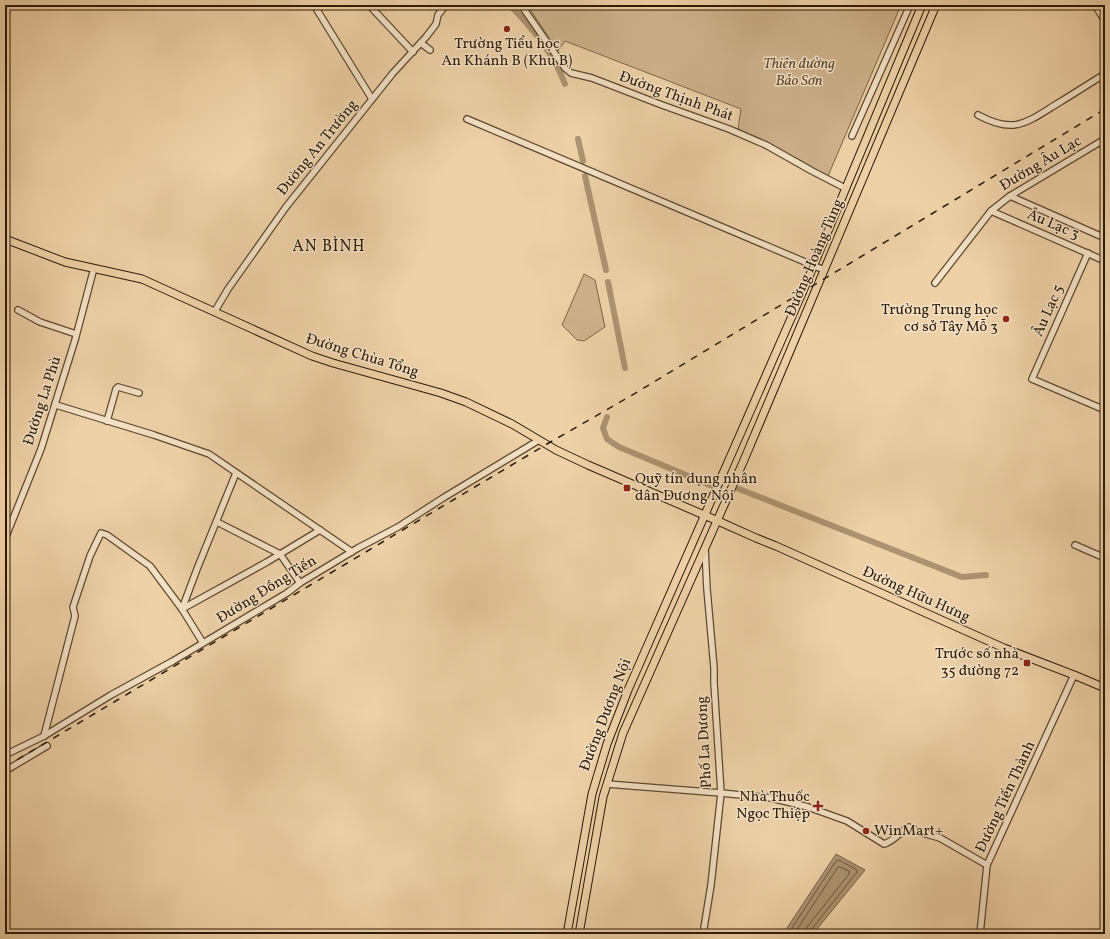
<svg xmlns="http://www.w3.org/2000/svg" width="1110" height="939" viewBox="0 0 1110 939" font-family="Vollkorn,serif">
<style>
.green{fill:#cdb28c;stroke:#7c664a}
.water{fill:#ac9371;stroke:#796347}
.lines{fill:none;stroke-linecap:round;stroke-linejoin:round}
.shore{stroke:#6c563c;stroke-width:1}
.canal{stroke:#ac9371;stroke-width:6}
.minor-casing{stroke:#5c482f;stroke-width:8}
.major-casing{stroke:#2c1a07;stroke-width:9}
.minor{stroke:#f4e1c6;stroke-width:5.5}
.major{stroke:#eed1a7;stroke-width:7}
.rail{stroke:#2c1a07;stroke-width:1.5;stroke-dasharray:7 7;stroke-linecap:butt}
.poi-dot{fill:#8f2418;stroke:#f4e1c6;stroke-width:1.5}
.labels{text-anchor:middle;dominant-baseline:central;stroke-width:3;stroke-linejoin:round;paint-order:stroke}
.poi-label{font-size:15px;fill:#2c1a07;stroke:#f4e1c6;text-anchor:end}
.park-label{font-size:15px;font-style:italic;fill:#5c482f;stroke:#f4e1c6}
.street-label{font-size:15px;fill:#2c1a07;stroke:#f4e1c6}
.neighbourhood-label{font-size:16px;letter-spacing:1px;fill:#2c1a07;stroke:#f4e1c6}
</style>
<rect width="100%" height="100%" fill="#eed1a7"/>
<filter id="stains"><feTurbulence type="fractalNoise" baseFrequency=".005" numOctaves="4"/><feColorMatrix values="0 0 0 0 .2 0 0 0 0 .09 0 0 0 0 .02 0 0 0 .5 -.17"/></filter>
<radialGradient id="worn" r=".72"><stop offset=".6" stop-color="#630" stop-opacity="0"/><stop offset="1" stop-color="#630" stop-opacity=".3"/></radialGradient>
<g class="green">
<polygon points="527,5 901,5 828,176 738,129 741,109 565,41 558,51"/>
<polygon points="584,274 595,280 605,327 584,341 577,340 562,325"/>
</g>
<polygon class="water" points="836,854 865,870 813,934 783,934"/>
<g class="lines">
<g class="shore">
<polyline points="788,934 836,861 839,860 857,870 857,872 811,930 810,934"/>
<polyline points="794,934 838,867 840,867 849,871 849,874 807,927 805,934"/>
</g>
<g class="canal">
<path d="M510,5C532,28 554,54 565,84"/>
<polyline points="578,139 583,161"/>
<polyline points="585,176 606,270"/>
<polyline points="608,282 625,368"/>
<polyline points="607,417 603,428 607,439 619,447 710,485"/>
<polyline points="739,489 962,577 986,575"/>
</g>
<defs>
<g id="minor">
<polyline points="314,5 372,99"/>
<polyline points="369,5 413,52"/>
<polyline points="521,5 565,68 571,73 592,78 662,105 729,129 766,145 812,171 845,188"/>
<polyline points="1095,5 1105,21"/>
<polyline points="421,43 430,50"/>
<path d="M978,115C989,121 1001,126 1014,125C1030,123 1046,110 1060,102C1075,93 1090,83 1105,74"/>
<polyline points="467,119 824,270"/>
<polyline points="852,136 910,5"/>
<polyline points="1010,196 1105,238"/>
<polyline points="991,211 1105,261"/>
<polyline points="1088,253 1032,379 1105,410"/>
<polyline points="935,283 991,211 1010,196 1105,139"/>
<polyline points="18,310 40,322 76,334"/>
<polyline points="215,311 228,289 286,207 393,73 426,37 436,24 438,15 446,5"/>
<polyline points="56,405 154,435 209,454 352,552"/>
<polyline points="107,421 116,389 118,387 139,393"/>
<polyline points="217,522 280,554 300,583"/>
<polyline points="5,539 41,449 75,340 94,268"/>
<polyline points="1075,545 1105,558"/>
<polyline points="182,609 267,562 320,530"/>
<polyline points="182,609 197,569 236,473"/>
<polyline points="44,736 75,616 73,607 90,556 101,533 107,535 150,566 182,609 203,643"/>
<polyline points="5,755 44,736 111,695 173,661 287,593 300,583 358,548 398,527 443,498 539,440"/>
<polyline points="5,771 47,746"/>
<path d="M607,784L721,793L771,798L788,802L808,807L847,821L884,844C893,842 901,831 909,827L919,832L940,838L987,865"/>
<polyline points="703,934 711,885 721,793 714,683 714,668 707,589 705,548"/>
<polyline points="980,934 987,865 1074,675"/>
</g>
<g id="major">
<polyline points="5,239 65,262 142,279 312,356 333,363 441,393 466,402 512,424 556,450 588,465 718,521 756,538 776,546 1004,648 1074,675 1105,688"/>
<polyline points="567,934 592,794 607,744 628,690 803,291 922,5"/>
<polyline points="579,934 603,797 623,733 744,460 936,5"/>
</g>
</defs>
<use href="#minor" class="minor-casing"/>
<use href="#major" class="major-casing"/>
<use href="#minor" class="minor"/>
<use href="#major" class="major"/>
<polyline class="rail" points="5,767 547,444 629,397 1105,109"/>
</g>
<g class="poi-dot">
<circle cx="507" cy="29" r="4"/>
<circle cx="1006" cy="319" r="4"/>
<rect x="623" y="484" width="8" height="8" rx="2"/>
<rect x="1023" y="659" width="8" height="8" rx="2"/>
<path d="M816 800h4v4h4v4h-4v4h-4v-4h-4v-4h4z"/>
<circle cx="866" cy="831" r="4"/>
</g>
<g class="labels">
<g class="poi-label">
<text x="507" y="44" text-anchor="middle">Trường Tiểu học<tspan x="507" dy="17">An Khánh B (Khu B)</tspan></text>
<text x="998" y="310">Trường Trung học<tspan x="998" dy="17">cơ sở Tây Mỗ 3</tspan></text>
<text x="635" y="479" text-anchor="start">Quỹ tín dụng nhân<tspan x="635" dy="17">dân Dương Nội</tspan></text>
<text x="1019" y="654">Trước số nhà<tspan x="1019" dy="17">35 đường 72</tspan></text>
<text x="810" y="797">Nhà Thuốc<tspan x="810" dy="17">Ngọc Thiệp</tspan></text>
<text x="874" y="831" text-anchor="start">WinMart+</text>
</g>
<g class="park-label">
<text x="799" y="64">Thiên đường<tspan x="799" dy="17">Bảo Sơn</tspan></text>
</g>
<g class="street-label">
<text transform="translate(676 97) rotate(20)">Đường Thịnh Phát</text>
<text transform="translate(318 148) rotate(-51)">Đường An Trường</text>
<text transform="translate(1041 164) rotate(-31)">Đường Âu Lạc</text>
<text transform="translate(1053 225) rotate(23)">Âu Lạc 3</text>
<text transform="translate(815 258) rotate(-67)">Đường Hoàng Tùng</text>
<text transform="translate(1049 311) rotate(-66)">Âu Lạc 5</text>
<text transform="translate(362 356) rotate(17)">Đường Chùa Tổng</text>
<text transform="translate(43 401) rotate(-72)">Đường La Phù</text>
<text transform="translate(267 590) rotate(-32)">Đường Đồng Tiến</text>
<text transform="translate(916 595) rotate(24)">Đường Hữu Hưng</text>
<text transform="translate(606 715) rotate(-69)">Đường Dương Nội</text>
<text transform="translate(705 742) rotate(-93)">Phố La Dương</text>
<text transform="translate(1006 797) rotate(-65)">Đường Tiến Thành</text>
</g>
<g class="neighbourhood-label">
<text x="329" y="247">AN BÌNH</text>
</g>
</g>
<rect width="1110" height="939" fill="none" stroke="#eed1a7" stroke-width="20"/>
<rect x="6" y="6" width="1098" height="927" fill="none" stroke="#2c1a07" stroke-width="2"/>
<rect x="10" y="10" width="1090" height="919" fill="none" stroke="#2c1a07"/>
<rect width="100%" height="100%" filter="url(#stains)"/>
<rect width="100%" height="100%" fill="url(#worn)"/>
</svg>
